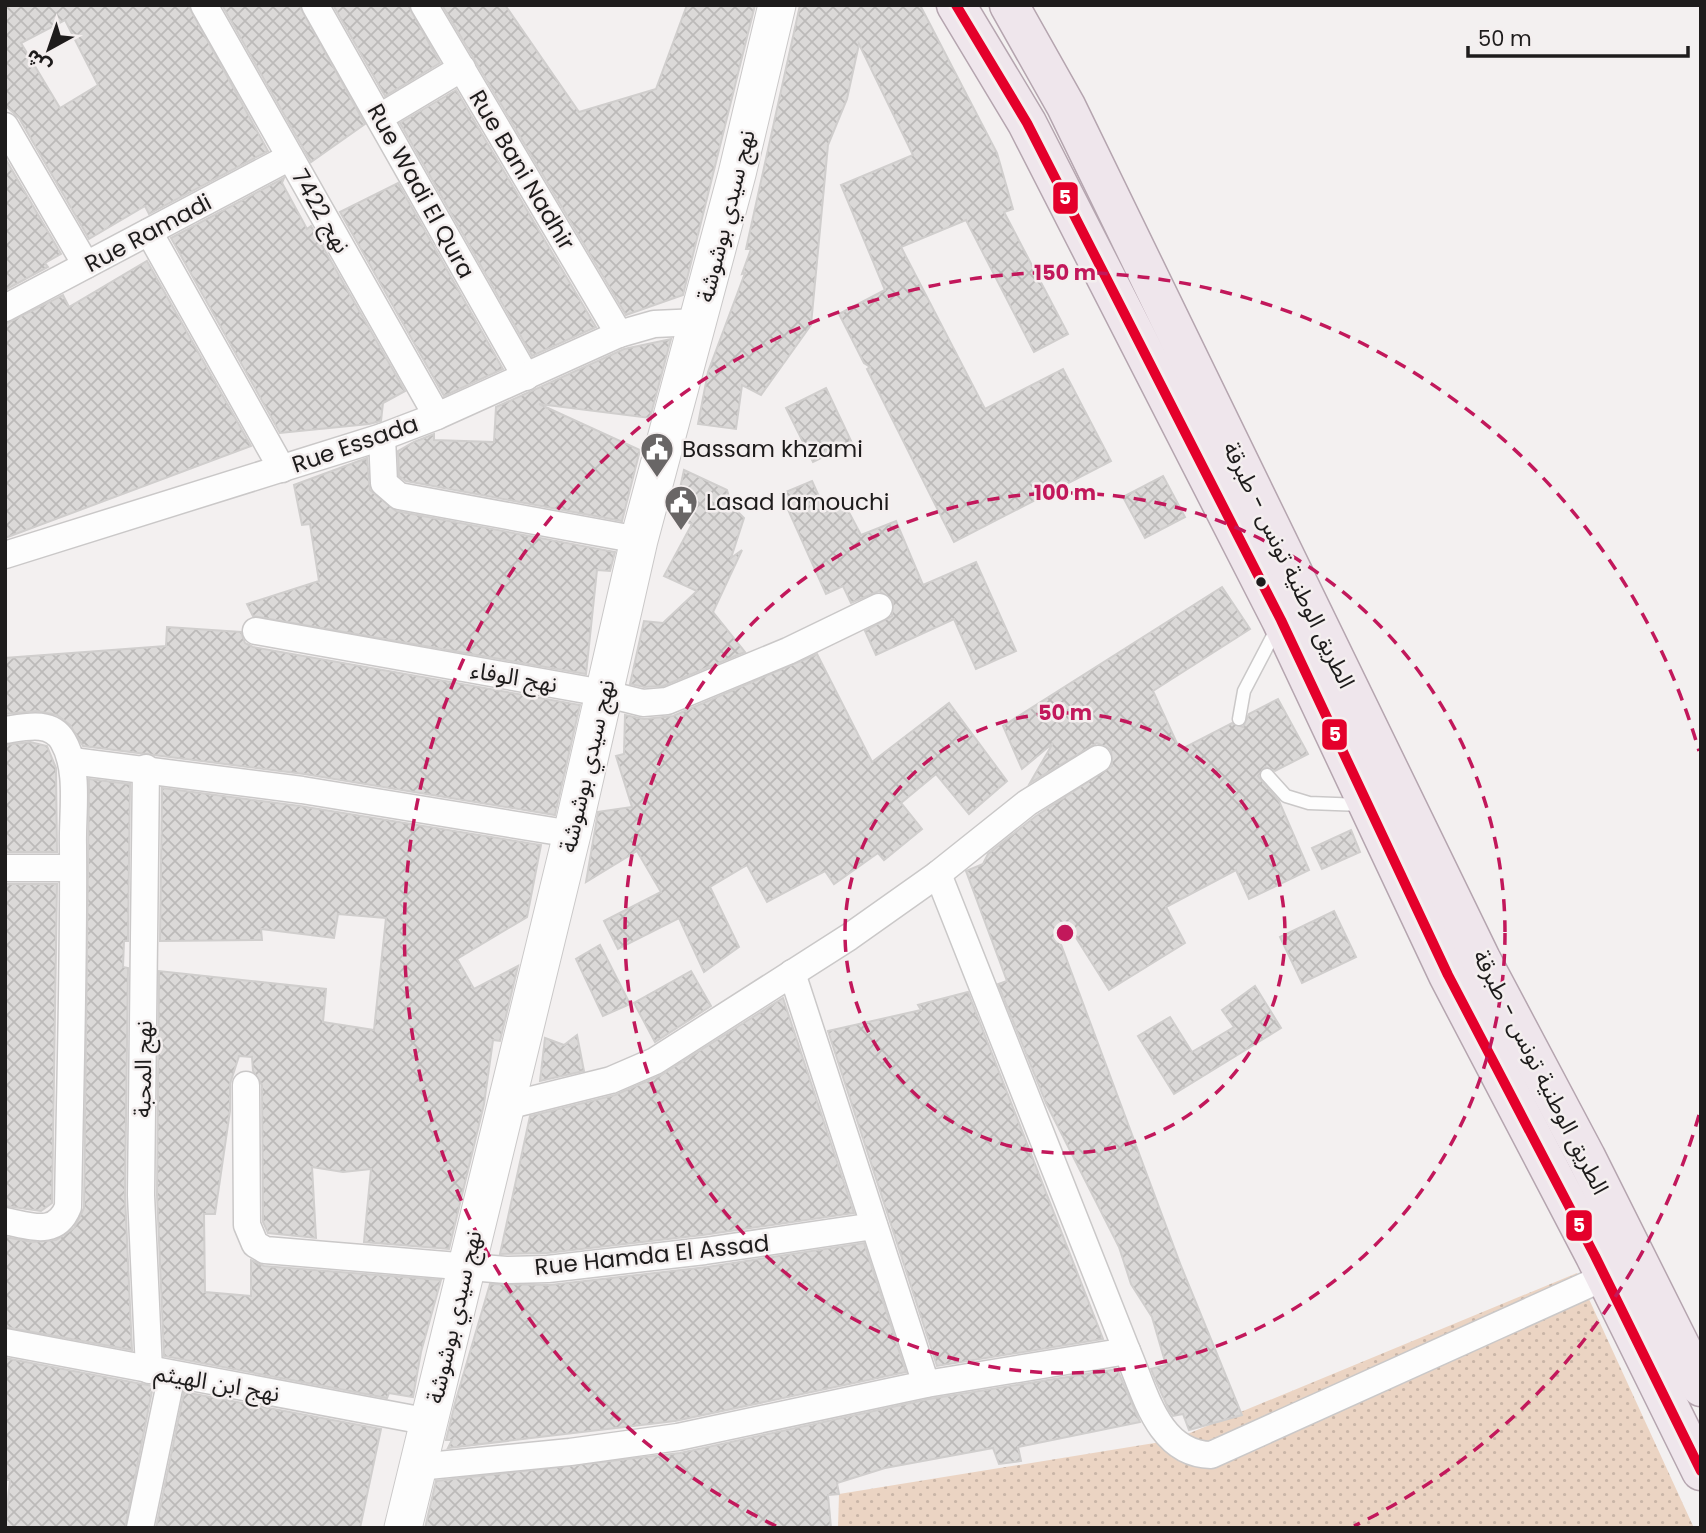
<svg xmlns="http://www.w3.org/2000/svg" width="1706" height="1533" viewBox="0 0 1706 1533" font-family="Poppins,'Noto Sans Arabic',sans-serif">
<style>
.grass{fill:url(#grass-dots)}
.building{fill:url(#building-cross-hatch);stroke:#d0cecd;stroke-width:2;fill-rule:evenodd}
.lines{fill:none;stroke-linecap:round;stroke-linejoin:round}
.lane-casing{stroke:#cac8c8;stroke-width:15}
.street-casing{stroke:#cac8c8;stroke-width:29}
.secondary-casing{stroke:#cac8c8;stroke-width:39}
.primary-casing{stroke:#b5a5af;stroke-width:41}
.lane{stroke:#fdfdfd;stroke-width:12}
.street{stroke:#fdfdfd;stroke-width:26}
.secondary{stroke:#fdfdfd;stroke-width:37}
.primary{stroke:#efe6ec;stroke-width:38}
.bus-1-casing{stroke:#f4efef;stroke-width:16}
.bus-1{stroke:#e4002b;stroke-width:10}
.ring{fill:none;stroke:#c2185b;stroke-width:3.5;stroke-dasharray:12 9}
.bus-dot{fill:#1e1c1c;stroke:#f4efef;stroke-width:2.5}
.labels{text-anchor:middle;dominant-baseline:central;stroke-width:5;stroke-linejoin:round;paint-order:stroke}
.street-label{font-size:23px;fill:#1e1c1c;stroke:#f4efef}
.poi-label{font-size:23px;fill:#1e1c1c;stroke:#f4efef;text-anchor:start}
.centre{fill:#c2185b;stroke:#f4efef;stroke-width:3.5}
.ring-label{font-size:21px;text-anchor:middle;font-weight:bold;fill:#c2185b;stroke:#f4efef;stroke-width:5;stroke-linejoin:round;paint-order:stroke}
.line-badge{stroke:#f4efef;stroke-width:2.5}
.badge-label{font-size:19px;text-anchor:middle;font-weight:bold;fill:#fff}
</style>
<defs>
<pattern id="grass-dots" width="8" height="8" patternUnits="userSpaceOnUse" patternTransform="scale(1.75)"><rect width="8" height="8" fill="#ebd4c3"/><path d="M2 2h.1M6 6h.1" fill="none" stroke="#c9b5a7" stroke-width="1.8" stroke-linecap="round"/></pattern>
<pattern id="building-cross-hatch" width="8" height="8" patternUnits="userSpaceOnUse" patternTransform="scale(1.75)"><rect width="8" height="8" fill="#dbd9d8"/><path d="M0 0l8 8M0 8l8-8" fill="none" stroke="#bcbab9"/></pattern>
</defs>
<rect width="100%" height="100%" fill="#f3f0f0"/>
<polygon class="grass" points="1577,1273 1694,1528 838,1528 839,1494 1173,1440"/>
<g class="building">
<path d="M5,5H188L268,151L149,214L145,206L89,239L19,118L5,105ZM65,20L98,85L60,108L21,43Z"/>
<polygon points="222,5 299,5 365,124 311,162"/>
<polygon points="333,5 408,5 440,63 385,96"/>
<polygon points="442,5 505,5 579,112 656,89 687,5 755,5 683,295 626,315"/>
<polygon points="800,5 920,5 997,153 1013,209 1004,212 1068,334 1034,352 966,220 901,247 985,409 1063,369 1111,461 954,542 867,369 870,367 864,363 839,314 885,290 841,185 913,155 859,44 847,99 828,145 811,325 761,395 742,385 736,429 698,424 708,372 745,273 742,274 751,249 746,249"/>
<polygon points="456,90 596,327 532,356 400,123"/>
<polygon points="5,158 61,254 45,263 48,267 5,290"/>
<polygon points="284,178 282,183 307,229 311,226 405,391 383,403 381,421 369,424 280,433 171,238"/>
<polygon points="398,183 503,369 444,396 340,212"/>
<polygon points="147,261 251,446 5,538 5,324 63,295 69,307"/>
<polygon points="671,339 650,418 539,404 640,450 622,521 406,481 399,476 398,451 414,442 434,434 434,440 494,442 496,407 624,349"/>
<polygon points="826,388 852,443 813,462 786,408"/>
<polygon points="367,458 370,490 396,511 615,552 610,571 597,570 586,674 253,616 247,604 319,581 310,524 302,525 294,485"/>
<polygon points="684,470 727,490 731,505 744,518 731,558 742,550 713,612 745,652 663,686 644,687 630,684 644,621 663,623 697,591 664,576 692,524 674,516"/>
<polygon points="1163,476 1185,517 1145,538 1123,497"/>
<polygon points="812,481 826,512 844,503 861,535 896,521 923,585 976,562 1016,651 976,669 954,619 876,655 865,631 892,616 893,601 879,591 851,603 843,586 826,594 781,494"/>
<polygon points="1222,587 1250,629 1153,691 1180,750 1232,723 1243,727 1249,714 1278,699 1308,754 1275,771 1265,767 1258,776 1279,801 1309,870 1249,899 1236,870 1166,907 1185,943 1109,990 1068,925 1056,931 1181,1266 1242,1415 1189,1430 1183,1414 1173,1416 1169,1410 1155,1379 1151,1369 1166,1365 1152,1317 1131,1284 1119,1247 1046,1103 998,984 1007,981 966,871 983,864 988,854 1036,816 1112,766 1111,750 1097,743 1030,783 1053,743 1022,769 1003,726"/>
<polygon points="167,627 241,632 245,643 253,647 580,705 555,815 304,774 83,746 70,725 57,715 37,711 5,714 5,658 166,646"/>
<polygon points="817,654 872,762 949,703 1007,781 969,814 936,774 901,803 922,829 884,860 878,853 834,884 825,871 767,902 747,865 710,887 739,947 704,972 679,918 618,949 604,921 661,892 637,851 586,882 598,812 632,807 616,756 624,754 625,715 644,719 673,716"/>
<polygon points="30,742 47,746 56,768 57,852 5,852 5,745"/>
<polygon points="89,779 130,784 128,941 124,941 123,967 128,968 125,1195 132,1350 5,1327 5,1237 32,1242 56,1240 74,1228 84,1208"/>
<polygon points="162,788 300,806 541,845 527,917 457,959 474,989 518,966 500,1041 493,1040 484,1104 449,1249 364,1242 371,1169 343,1172 312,1167 316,1238 268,1233 263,1222 262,1085 253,1071 252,1057 239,1056 230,1084 230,1111 215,1214 204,1214 205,1292 251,1296 251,1260 264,1266 441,1280 421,1352 413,1397 389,1393 387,1398 164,1356 157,1195 159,971 326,989 323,1022 374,1030 386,918 338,914 334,938 261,929 262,940 160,941"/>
<polygon points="1351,830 1360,852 1322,869 1312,848"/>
<polygon points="5,884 57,884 52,1203 41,1211 5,1206"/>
<polygon points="1334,911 1356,957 1302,983 1280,937"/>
<polygon points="600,945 630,1004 603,1016 576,959"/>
<polygon points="691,971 711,1006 655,1042 634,1003"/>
<polygon points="1255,986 1281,1028 1174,1094 1138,1036 1170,1017 1192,1052 1234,1027 1222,1010"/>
<polygon points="968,992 1103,1339 937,1366 828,1031 921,1010 918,1005"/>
<polygon points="783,998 854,1213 703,1235 547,1253 500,1254 530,1116 615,1095 661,1075"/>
<polygon points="577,1035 584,1071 540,1081 545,1038 564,1045"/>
<polygon points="864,1243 906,1372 675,1421 448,1448 452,1440 446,1440 455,1403 490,1284 550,1285 707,1267"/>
<polygon points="5,1358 153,1386 125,1528 5,1528 10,1480 5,1480"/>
<polygon points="1117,1369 1140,1422 1018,1447 1021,1461 999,1464 993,1448 885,1468 837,1483 839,1494 828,1495 831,1528 425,1528 436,1481 680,1453 929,1399"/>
<polygon points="184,1392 381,1429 360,1528 156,1528"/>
</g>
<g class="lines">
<defs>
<g id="lane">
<polyline points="1239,719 1244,691 1278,626"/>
<polyline points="1267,775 1286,796 1309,803 1362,805"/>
</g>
<g id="street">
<polyline points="204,5 437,416"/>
<polyline points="315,5 526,377"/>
<polyline points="424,5 619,334"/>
<polyline points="380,117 462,68"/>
<polyline points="5,126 86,265"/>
<polyline points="149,232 282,469"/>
<polyline points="5,308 290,157"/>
<polyline points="382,437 384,483 399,496 639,540"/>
<polyline points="5,555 382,437 437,416 619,334 654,324 699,322"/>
<polyline points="256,631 603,693 643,703 667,701 788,651 879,607"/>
<path d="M5,730C25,727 51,720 63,741C80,770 72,813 73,846C74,966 70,1087 68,1207C56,1237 31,1226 5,1221"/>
<polyline points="72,761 302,790 572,834"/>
<polyline points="146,768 141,1195 149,1370"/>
<polyline points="5,868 73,868"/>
<path d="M938,874L1127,1351C1145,1392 1158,1454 1211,1455L1605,1277"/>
<polyline points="792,973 926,1384"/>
<polyline points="246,1085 247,1225 255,1244 265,1250 506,1270 548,1269 705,1251 874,1226"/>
<polyline points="507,1106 611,1080 655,1061 849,937 938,874 1027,803 1098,759"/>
<polyline points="5,1342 430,1422"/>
<polyline points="418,1467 570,1452 678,1437 926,1384 1127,1351"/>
<polyline points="140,1528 172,1374"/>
</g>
<polyline id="secondary" points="403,1528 572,834 639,540 737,174 777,5"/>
<g id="primary">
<polyline points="956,5 1027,123 1281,620 1448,975 1595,1256 1701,1471"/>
<polyline points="1009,5 1066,106 1481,959 1586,1157 1701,1387"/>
</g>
</defs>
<use href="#lane" class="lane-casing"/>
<use href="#street" class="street-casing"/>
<use href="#secondary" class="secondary-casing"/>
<use href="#primary" class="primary-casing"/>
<use href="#lane" class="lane"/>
<use href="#street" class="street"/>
<use href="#secondary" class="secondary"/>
<use href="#primary" class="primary"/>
<defs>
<polyline id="bus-1" points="956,5 1027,123 1281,620 1448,975 1595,1256 1701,1471"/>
</defs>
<use href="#bus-1" class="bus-1-casing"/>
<use href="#bus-1" class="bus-1"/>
</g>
<g class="ring">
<circle cx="1065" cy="933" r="220"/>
<circle cx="1065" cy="933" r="440"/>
<path d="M1699 1115A660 660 0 0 1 1354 1526M776 1526A660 660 0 1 1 1699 751"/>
</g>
<defs>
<symbol id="civic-pin" viewBox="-11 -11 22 30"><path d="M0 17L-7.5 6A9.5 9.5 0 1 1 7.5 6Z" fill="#696666" stroke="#f4efef"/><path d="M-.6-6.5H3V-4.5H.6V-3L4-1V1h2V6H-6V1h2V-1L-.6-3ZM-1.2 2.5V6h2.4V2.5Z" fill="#fff"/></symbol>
</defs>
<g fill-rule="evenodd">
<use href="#civic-pin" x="638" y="430" width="38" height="52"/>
<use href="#civic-pin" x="662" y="483" width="38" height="52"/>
</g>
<circle class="bus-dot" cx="1261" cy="582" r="6"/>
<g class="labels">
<g class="street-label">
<text transform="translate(522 170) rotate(59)">Rue Bani Nadhir</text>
<text transform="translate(421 191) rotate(61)">Rue Wadi El Qura</text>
<text transform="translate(321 211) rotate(60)">نهج 7422</text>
<text transform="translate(726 216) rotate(-76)">نهج سيدي بوشوشة</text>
<text transform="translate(148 233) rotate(-28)">Rue Ramadi</text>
<text transform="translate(355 444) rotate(-19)">Rue Essada</text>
<text transform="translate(1289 565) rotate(64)">الطريق الوطنية تونس - طبرقة</text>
<text transform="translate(514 677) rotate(10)">نهج الوفاء</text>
<text transform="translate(587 766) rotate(-77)">نهج سيدي بوشوشة</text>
<text transform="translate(143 1069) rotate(-89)">نهج المحبة</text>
<text transform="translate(1541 1072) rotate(63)">الطريق الوطنية تونس - طبرقة</text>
<text transform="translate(652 1255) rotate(-6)">Rue Hamda El Assad</text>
<text transform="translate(454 1317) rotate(-77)">نهج سيدي بوشوشة</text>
<text transform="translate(217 1383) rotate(10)">نهج ابن الهيثم</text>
</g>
<g class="poi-label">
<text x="682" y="449">Bassam khzami</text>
<text x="706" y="502">Lasad lamouchi</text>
</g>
</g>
<circle cx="1065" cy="933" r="10" class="centre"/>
<g class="ring-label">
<text x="1065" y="280">150 m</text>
<text x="1065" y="500">100 m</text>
<text x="1065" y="720">50 m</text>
</g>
<g class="line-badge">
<rect x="1052" y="181" width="27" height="34" rx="7" fill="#e4002b"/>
<rect x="1321" y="718" width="27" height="33" rx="7" fill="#e4002b"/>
<rect x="1565" y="1209" width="28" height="33" rx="7" fill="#e4002b"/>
</g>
<g class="badge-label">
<text x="1065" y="204">5</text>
<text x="1335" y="741">5</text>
<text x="1579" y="1232">5</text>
</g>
<rect width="1706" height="1533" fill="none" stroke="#1e1c1c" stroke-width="14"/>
<g transform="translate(49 49) rotate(220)" stroke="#f4efef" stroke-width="5" paint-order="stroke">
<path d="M0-5L12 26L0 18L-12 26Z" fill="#1e1c1c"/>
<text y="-10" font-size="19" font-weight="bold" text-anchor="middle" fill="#1e1c1c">ش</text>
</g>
<path d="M1468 46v10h220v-10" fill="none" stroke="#1e1c1c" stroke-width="3.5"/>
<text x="1478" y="46" font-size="21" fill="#1e1c1c" stroke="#f4efef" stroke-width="5" paint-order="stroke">50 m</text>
</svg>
